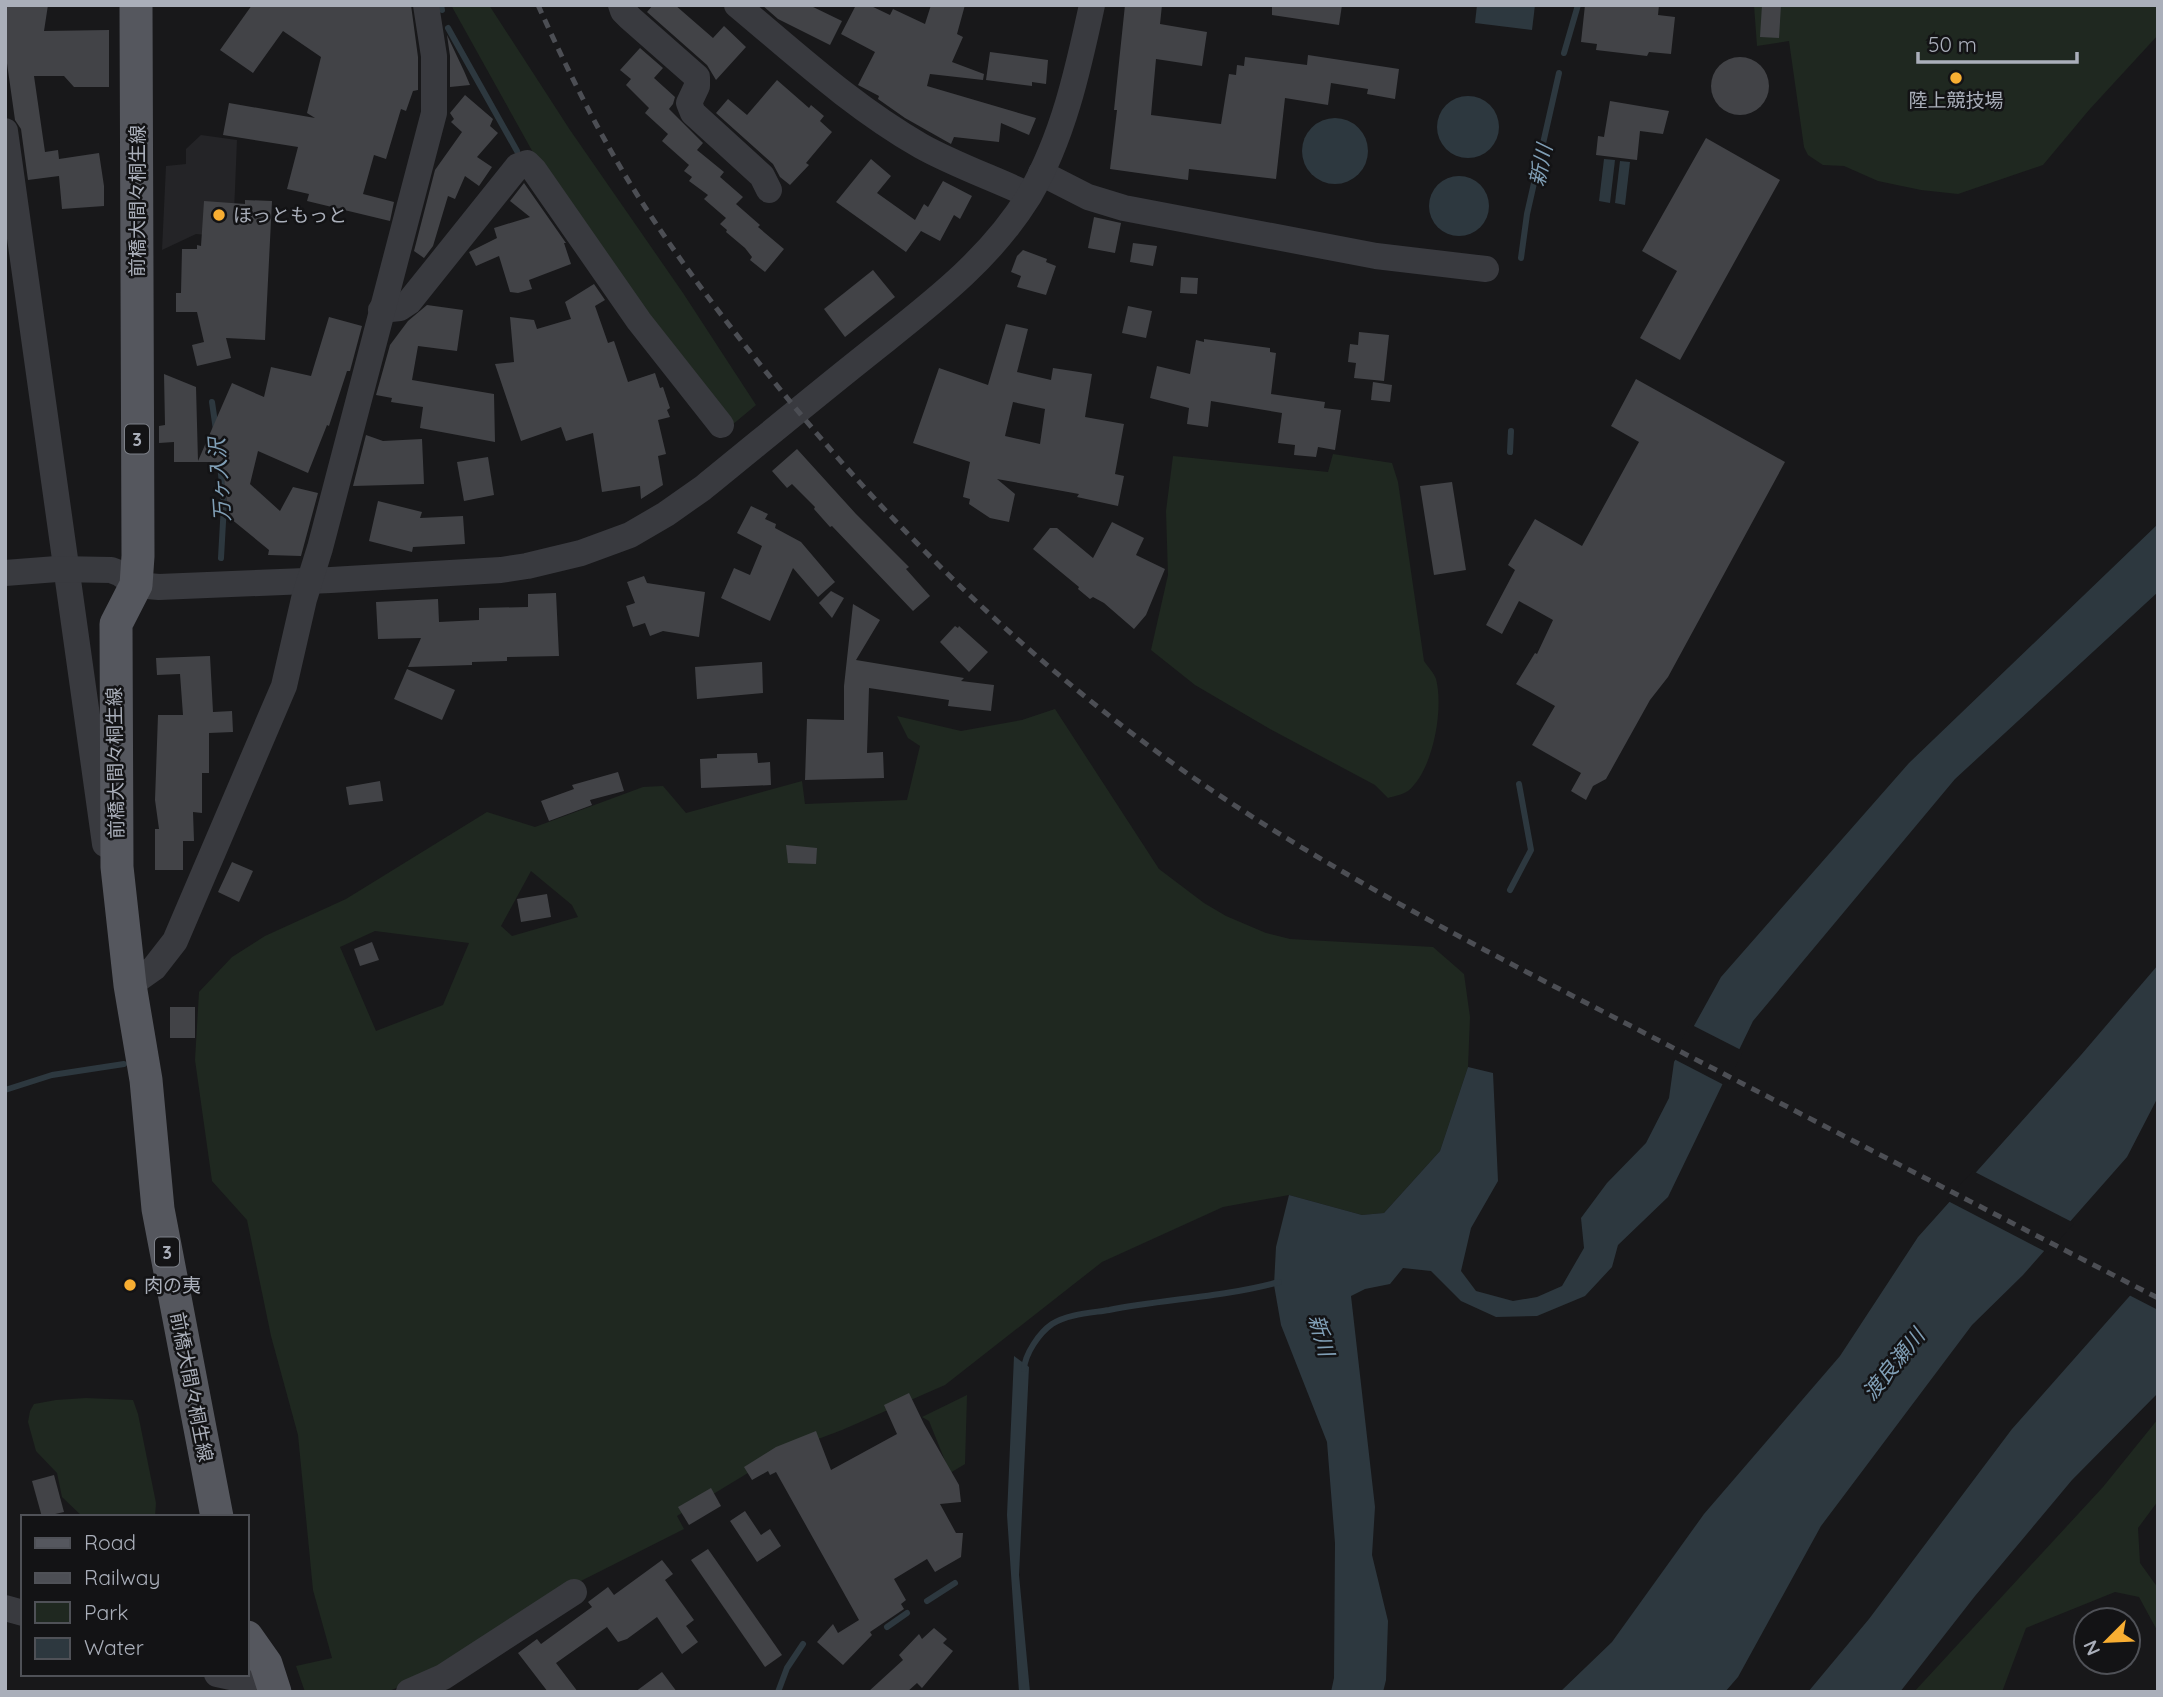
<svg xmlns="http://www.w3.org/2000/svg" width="2163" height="1697" viewBox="0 0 2163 1697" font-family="Quicksand,'Noto Sans JP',sans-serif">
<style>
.built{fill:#242427}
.green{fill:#1f2820;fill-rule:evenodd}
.water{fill:#2d383f}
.pier{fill:#18181a}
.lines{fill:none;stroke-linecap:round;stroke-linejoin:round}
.stream{stroke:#2d383f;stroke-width:6}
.building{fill:#424347;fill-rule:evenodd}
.minor{stroke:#393a3f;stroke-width:26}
.major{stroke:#55575e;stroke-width:33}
.rail{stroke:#4c4e54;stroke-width:5;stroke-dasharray:9 7;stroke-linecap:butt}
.poi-dot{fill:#f8ae32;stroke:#131315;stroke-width:2.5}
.labels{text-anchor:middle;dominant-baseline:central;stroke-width:5;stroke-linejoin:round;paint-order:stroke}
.shield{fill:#131315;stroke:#7d8088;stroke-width:2}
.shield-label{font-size:18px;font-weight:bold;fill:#aaafba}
.poi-label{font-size:19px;fill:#aaafba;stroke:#131315;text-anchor:start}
.street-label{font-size:19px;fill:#aaafba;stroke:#131315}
.water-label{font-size:21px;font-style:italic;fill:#809fb6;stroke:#131315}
</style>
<rect width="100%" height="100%" fill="#18181a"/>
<polygon class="built" points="201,135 237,140 233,237 196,234 162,250 166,166 186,164 186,149"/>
<g class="green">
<polygon points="451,5 489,5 570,130 683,293 756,405 732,425 639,308 535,156"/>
<polygon points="1754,5 2158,5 2158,35 2089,110 2043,165 1958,194 1921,190 1878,181 1844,166 1823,165 1808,155 1804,147 1789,41 1757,46"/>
<path d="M1333,454L1392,463L1398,482L1424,661C1428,667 1434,673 1436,679C1444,709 1433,771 1408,791C1402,795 1394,796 1388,798L1375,785L1270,729L1195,685L1151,650L1168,575L1166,511L1173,456L1328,472Z"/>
<path d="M1055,709L1159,869L1204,903L1226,916L1266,933L1290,939L1433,947L1464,974L1470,1017L1468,1067L1440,1151L1384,1213L1362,1215L1289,1195L1223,1207L1102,1262L945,1385L842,1430L781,1453L677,1516L684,1529L557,1593L440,1669L401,1686L387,1692H305L296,1666L332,1658L313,1590L298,1435L271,1336L247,1220L212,1181L195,1060L199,992L232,957L265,936L346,899L487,812L535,827L643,787L663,786L686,813L802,781L805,804L907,800L920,746L908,738L897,716L961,731L1022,720ZM531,871L572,905L578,917L512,936L501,926ZM375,931L469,943L443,1005L376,1031L340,947Z"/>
<polygon points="967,1395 965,1464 950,1473 929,1421 922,1417"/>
<polygon points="86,1398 133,1400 138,1414 156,1503 155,1517 83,1517 62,1497 57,1473 36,1451 28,1422 30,1411 34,1404 56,1400"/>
<polygon points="2158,1419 2158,1501 2138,1528 2140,1563 2158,1588 2158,1632 2139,1597 2115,1592 2026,1628 2002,1692 1914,1692 2103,1487"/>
</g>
<g class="water">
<polygon points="1477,5 1535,5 1532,30 1475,23"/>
<circle cx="1468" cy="127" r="31"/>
<circle cx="1335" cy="151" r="33"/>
<polygon points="1604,159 1615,160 1610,203 1599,201"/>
<polygon points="1620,161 1630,162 1625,205 1615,203"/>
<circle cx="1459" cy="206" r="30"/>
<polygon points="2158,524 2158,592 1955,779 1753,1021 1668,1197 1618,1245 1612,1267 1585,1296 1537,1316 1496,1317 1461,1301 1431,1271 1403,1268 1390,1284 1365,1289 1351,1296 1375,1507 1372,1555 1388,1621 1386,1680 1383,1692 1331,1692 1334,1678 1335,1543 1327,1442 1281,1325 1274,1285 1276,1247 1289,1195 1362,1215 1384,1213 1440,1151 1468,1067 1493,1073 1498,1181 1471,1228 1461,1271 1476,1291 1513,1301 1537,1297 1562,1286 1584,1248 1581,1218 1607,1183 1646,1143 1669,1098 1674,1062 1721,977 1909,763"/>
<polygon points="2158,965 2158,1097 2127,1157 2023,1275 1972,1325 1821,1526 1738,1677 1725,1692 1560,1692 1612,1642 1704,1514 1840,1356 1918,1237 2081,1055"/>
<polygon points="2158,1264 2158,1393 2072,1480 1975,1596 1900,1692 1808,1692 1869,1619 2012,1429"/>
<polygon points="1014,1356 1029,1367 1019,1575 1030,1692 1019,1692 1007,1515"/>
</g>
<g class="pier">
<polygon points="1690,1024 1743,1051 1726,1086 1672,1058"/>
<polygon points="1973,1171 2074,1223 2048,1253 1946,1200"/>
<polygon points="2153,1264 2158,1267 2158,1310 2127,1294"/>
</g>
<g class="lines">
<g class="stream">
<polyline points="441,5 442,10"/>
<polyline points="448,28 517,151"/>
<polyline points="1564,53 1578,5"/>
<polyline points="1521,258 1527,214 1559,73"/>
<polyline points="212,402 216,430"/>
<polyline points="1510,452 1511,431"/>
<polyline points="219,455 224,504 221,558"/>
<polyline points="1510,890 1531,850 1519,784"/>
<polyline points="5,1090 52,1075 124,1064"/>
<path d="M1024,1369C1025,1354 1039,1333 1052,1324C1068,1314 1090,1313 1109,1310C1166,1299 1224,1297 1279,1282"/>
<polyline points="927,1601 955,1583"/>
<polyline points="887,1627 907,1613"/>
<polyline points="778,1692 787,1668 803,1644"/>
</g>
</g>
<g class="building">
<polygon points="5,5 48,5 44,31 109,30 109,87 74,87 64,76 34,76 45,152 58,150 59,159 99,153 104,186 104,206 62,209 59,176 28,180 21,129 15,120 5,49"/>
<polygon points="252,5 411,5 418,57 418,90 413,91 406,111 401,109 386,159 374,155 363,194 394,202 390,221 307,201 309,194 287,189 298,147 223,135 229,103 315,118 307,113 321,57 283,31 253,73 220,50"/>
<polygon points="653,5 675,5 713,38 724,26 746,47 716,80 707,65 647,12"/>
<polygon points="762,5 809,5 842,21 830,45 778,19"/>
<polygon points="856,5 869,5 890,15 893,9 925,24 931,5 965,5 957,34 963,37 952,62 984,74 983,80 930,74 927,86 1036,118 1029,135 1001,123 999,142 954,137 951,144 905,118 878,99 879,96 858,85 875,52 841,34"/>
<polygon points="1125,5 1162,5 1160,24 1207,32 1202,66 1156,59 1151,115 1221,124 1229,74 1236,75 1237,65 1244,66 1245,57 1307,65 1308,55 1399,69 1395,99 1367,94 1368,89 1331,83 1328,105 1285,98 1276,179 1189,169 1188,180 1110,169 1117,110 1114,110"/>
<polygon points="1272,5 1342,5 1339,25 1272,15"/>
<polygon points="1585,5 1659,5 1658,15 1675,17 1671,54 1649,52 1647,56 1596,50 1597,44 1581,42"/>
<polygon points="1762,5 1781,5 1779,38 1760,37"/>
<polygon points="447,35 464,71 470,85 450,87 450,56"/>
<polygon points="640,48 663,68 654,78 675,97 673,104 669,109 703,143 697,150 724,172 720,177 743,197 736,204 760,225 758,227 784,249 765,272 750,260 752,257 745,248 726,232 727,230 720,224 726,218 704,199 708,195 689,181 692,177 684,171 689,165 662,141 668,134 645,113 649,108 626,85 631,79 620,70"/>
<polygon points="990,52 1048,60 1046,84 1032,82 1032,86 986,80"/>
<circle cx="1740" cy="86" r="29"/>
<polygon points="777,80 809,108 811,105 824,116 820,121 832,132 806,163 809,165 790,185 780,177 773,164 716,113 728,99 747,115"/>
<polygon points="465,95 493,119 490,126 498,133 477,157 492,167 479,186 465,176 455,199 448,196 433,246 424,258 414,251 435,170 462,132 451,122 454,119 450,113"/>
<polygon points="1610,101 1669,111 1663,134 1640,131 1637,160 1596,155 1598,136 1604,137"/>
<polygon points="1706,138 1780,180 1680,360 1640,338 1677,271 1642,251"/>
<polygon points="871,159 891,176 877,193 915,220 924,204 928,207 943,181 972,196 960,219 954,215 940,241 921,231 906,252 836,202"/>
<polygon points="524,183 566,243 564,243 571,264 529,280 532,289 518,293 510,292 499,256 476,266 469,252 497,238 494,228 530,217 510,201"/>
<polygon points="245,200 272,201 265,340 226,338 231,358 197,366 192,345 204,342 197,312 176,312 176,293 181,293 182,249 197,249 197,245 201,246 204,201 245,204"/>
<polygon points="1094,217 1121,223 1115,253 1088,248"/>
<polygon points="1133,243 1157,246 1153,266 1130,262"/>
<polygon points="1023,250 1047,259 1046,262 1056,266 1046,295 1017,287 1021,276 1011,272 1017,256"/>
<polygon points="873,270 895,297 845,337 824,309"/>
<polygon points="1181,277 1198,278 1197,294 1180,293"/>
<polygon points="594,284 605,300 595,306 608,343 614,341 628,382 655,373 660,388 663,387 670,408 667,410 670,417 658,420 666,454 658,456 663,485 641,499 640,486 602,492 593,433 566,441 561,427 521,441 495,364 514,362 510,317 534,320 537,329 571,319 565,302"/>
<polygon points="427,305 463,310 457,351 418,346 412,380 494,394 495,442 420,428 423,407 391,402 392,398 376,395 390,345 408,321"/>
<polygon points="1128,306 1152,311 1146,338 1122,333"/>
<polygon points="329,317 362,326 350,371 347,371 329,426 327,425 308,473 258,451 250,484 280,511 293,487 318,493 301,556 268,555 269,550 225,514 228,511 222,462 174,462 174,442 159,443 159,426 165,425 164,374 196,387 198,461 232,383 264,397 271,367 311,376"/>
<path d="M1006,324L1028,329L1017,372L1051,380L1053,368L1092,374L1085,417L1124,424L1115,474L1124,476L1118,506L1077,497L1079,494L997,479L1015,494L1009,522L990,518L969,504L970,499L963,497L970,462L913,443L939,368L988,385ZM1013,402L1045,409L1040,444L1005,436Z"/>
<polygon points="1359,332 1389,335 1384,381 1354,378 1356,363 1348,362 1350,344 1358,345"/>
<polygon points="1204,339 1270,348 1270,352 1276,353 1271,394 1325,402 1324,408 1341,410 1335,450 1318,447 1316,457 1294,455 1295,445 1278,443 1282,413 1211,401 1208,427 1187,424 1189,408 1150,398 1157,366 1190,374 1196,340 1204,342"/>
<polygon points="1636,379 1785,462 1668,677 1650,700 1606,779 1593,786 1586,800 1571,791 1581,773 1532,745 1555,706 1516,684 1535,653 1537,654 1553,620 1519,601 1502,634 1486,625 1515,570 1508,565 1535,519 1582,546 1639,442 1611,426"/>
<polygon points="1373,382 1392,385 1390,402 1371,400"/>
<polygon points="366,435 383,441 422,439 424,484 353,486"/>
<polygon points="797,449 856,514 909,567 906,569 930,596 913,611 832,526 830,527 814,509 815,507 792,484 787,488 772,471"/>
<polygon points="488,457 494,495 464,501 457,462"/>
<polygon points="1452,482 1466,570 1434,575 1420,486"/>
<polygon points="378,501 422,512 420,518 463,516 465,544 413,547 412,552 369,541"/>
<polygon points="751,506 768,514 765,519 776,524 775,528 801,542 835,582 818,597 793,568 770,621 721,598 734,568 750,575 762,546 737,533"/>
<polygon points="1112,522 1144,538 1136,555 1165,569 1146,615 1134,629 1104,603 1093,597 1090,599 1078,589 1079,587 1033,549 1050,528 1057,528 1093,558"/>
<polygon points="644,576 647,583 705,592 699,637 663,631 650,636 645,623 633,627 626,606 635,603 627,582"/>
<polygon points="831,591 844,598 832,618 819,603"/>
<polygon points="556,593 559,656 507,657 507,661 472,662 472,665 408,667 421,638 378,639 376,602 438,599 439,622 479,620 479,608 528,607 528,594"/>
<polygon points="853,604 880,620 856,660 964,678 961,681 994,685 991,711 948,706 949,700 869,688 867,753 883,752 884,778 805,780 807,719 844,720 844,686"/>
<polygon points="955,626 958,628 959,626 988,652 969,672 940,642"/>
<polygon points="210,656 213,712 232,711 233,732 209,733 209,773 202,773 202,813 193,812 194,841 183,841 183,870 155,870 155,829 159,829 155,800 158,715 183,715 180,674 157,675 156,658"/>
<polygon points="762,662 763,693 697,699 695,667"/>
<polygon points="407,669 455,690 442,720 394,699"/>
<polygon points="757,753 758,763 770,762 771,785 701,788 700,759 717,758 717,754"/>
<polygon points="618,772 624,791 590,800 592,805 549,821 541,801 574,789 572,785"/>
<polygon points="380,781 383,801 349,805 346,787"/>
<polygon points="786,845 817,848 816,864 788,863"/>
<polygon points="232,862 253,871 239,902 218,892"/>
<polygon points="547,894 551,917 521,922 517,899"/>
<polygon points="372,942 379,960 360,966 354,949"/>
<rect x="170" y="1007" width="25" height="31"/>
<polygon points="909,1393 924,1424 959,1485 961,1502 940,1504 956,1533 963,1533 961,1557 935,1572 927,1559 894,1579 906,1600 901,1604 904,1609 870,1632 872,1635 843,1665 817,1642 833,1624 838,1633 859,1620 776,1472 770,1475 768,1471 752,1480 744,1467 776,1447 816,1431 831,1470 897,1434 884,1405"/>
<polygon points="54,1475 64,1512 42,1517 32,1481"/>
<polygon points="711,1488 721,1506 689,1525 678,1507"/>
<polygon points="745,1511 761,1535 770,1529 781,1546 757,1562 730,1521"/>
<polygon points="708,1549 782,1655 765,1667 691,1560"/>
<polygon points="662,1560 673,1574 665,1580 694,1620 686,1626 698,1642 682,1654 657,1617 627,1639 618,1642 607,1627 556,1663 578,1692 548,1692 518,1653 537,1639 541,1644 592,1607 588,1602 608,1587 614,1595"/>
<polygon points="934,1628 947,1639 943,1643 953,1651 922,1688 917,1683 907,1692 868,1692 903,1660 899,1655 919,1634 922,1639"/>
<polygon points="662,1672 677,1692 635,1692"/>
</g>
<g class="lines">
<g class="minor">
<polyline points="621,5 623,11 630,18 697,77 697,86 689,103 693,113 762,176 769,190"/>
<path d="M737,5C797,55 853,107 921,146C953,164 995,179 1029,195"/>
<polyline points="5,131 105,844"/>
<polyline points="1041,173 1088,197 1124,208 1376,256 1486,269"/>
<polyline points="381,310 400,308 409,302 518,166 527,163 534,170 639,321 721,425"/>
<path d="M5,573L57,569L111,570L119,573L136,585L159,587L331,580L501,570L527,566L581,553L630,535L666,514L703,488C756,445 809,401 863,358C924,309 987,264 1029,196C1063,138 1078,70 1092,5"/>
<polyline points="130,985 154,968 175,941 284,686 304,599 320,548 434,113 434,56 426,5"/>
<polyline points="5,1608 23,1613"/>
<polyline points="217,1674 240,1679 269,1675"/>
<polyline points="409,1692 443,1677 574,1592"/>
</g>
<g class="major">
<polyline points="136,5 138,556 136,585 116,624 117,867 130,985 146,1080 158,1209 217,1517"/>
<polyline points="247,1637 266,1664 275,1692"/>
</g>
<path class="rail" d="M538,5C566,67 596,128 631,185C674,254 724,320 775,383C898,536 1039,672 1201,783C1345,881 1502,959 1656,1039C1823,1125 1990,1212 2158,1298"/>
</g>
<g class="poi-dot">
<circle cx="1956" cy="78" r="7"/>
<circle cx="219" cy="215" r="7"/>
<circle cx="130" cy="1285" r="7"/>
</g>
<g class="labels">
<g class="shield">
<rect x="125" y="424.5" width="24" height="29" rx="5"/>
<rect x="155" y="1237.5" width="24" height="29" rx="5"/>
</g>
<g class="shield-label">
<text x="137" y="439">3</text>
<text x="167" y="1252">3</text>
</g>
<g class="poi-label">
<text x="1956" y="100" text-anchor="middle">陸上競技場</text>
<text x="233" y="215">ほっともっと</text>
<text x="144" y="1285">肉の夷</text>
</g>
<g class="street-label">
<text transform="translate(137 201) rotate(-90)">前橋大間々桐生線</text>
<text transform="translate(115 763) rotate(-91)">前橋大間々桐生線</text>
<text transform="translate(192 1387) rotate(79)">前橋大間々桐生線</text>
</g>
<g class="water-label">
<text transform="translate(1540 165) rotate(-78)">新川</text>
<text transform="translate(219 480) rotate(-94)">万ヶ入沢</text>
<text transform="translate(1322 1335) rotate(74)">新川</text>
<text transform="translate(1893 1364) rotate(-51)">渡良瀬川</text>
</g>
</g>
<rect width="2163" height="1697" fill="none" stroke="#aaafba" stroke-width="14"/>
<rect x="21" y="1515" width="228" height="161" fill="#131315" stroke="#4f5157" stroke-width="2"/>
<rect x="35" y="1538" width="35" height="10" fill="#55575e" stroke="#4f5157" stroke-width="2"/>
<text x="84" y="1550" font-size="21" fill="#aaafba">Road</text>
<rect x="35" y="1573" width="35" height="10" fill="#4c4e54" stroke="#4f5157" stroke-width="2"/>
<text x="84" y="1585" font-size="21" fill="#aaafba">Railway</text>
<rect x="35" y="1602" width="35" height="21" fill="#1f2820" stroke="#4f5157" stroke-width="2"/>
<text x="84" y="1620" font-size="21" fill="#aaafba">Park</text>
<rect x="35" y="1638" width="35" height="21" fill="#2d383f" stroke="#4f5157" stroke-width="2"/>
<text x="84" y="1655" font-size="21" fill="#aaafba">Water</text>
<g transform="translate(2107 1641) rotate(246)"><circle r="33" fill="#131315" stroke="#4f5157" stroke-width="2"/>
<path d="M0-5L12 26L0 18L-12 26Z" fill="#f8ae32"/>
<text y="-10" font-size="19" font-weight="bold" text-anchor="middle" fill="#aaafba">N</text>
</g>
<path d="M1918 52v10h159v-10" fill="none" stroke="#aaafba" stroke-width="3.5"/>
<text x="1928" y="52" font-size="21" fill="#aaafba" stroke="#131315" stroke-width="5" paint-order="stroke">50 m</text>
</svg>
